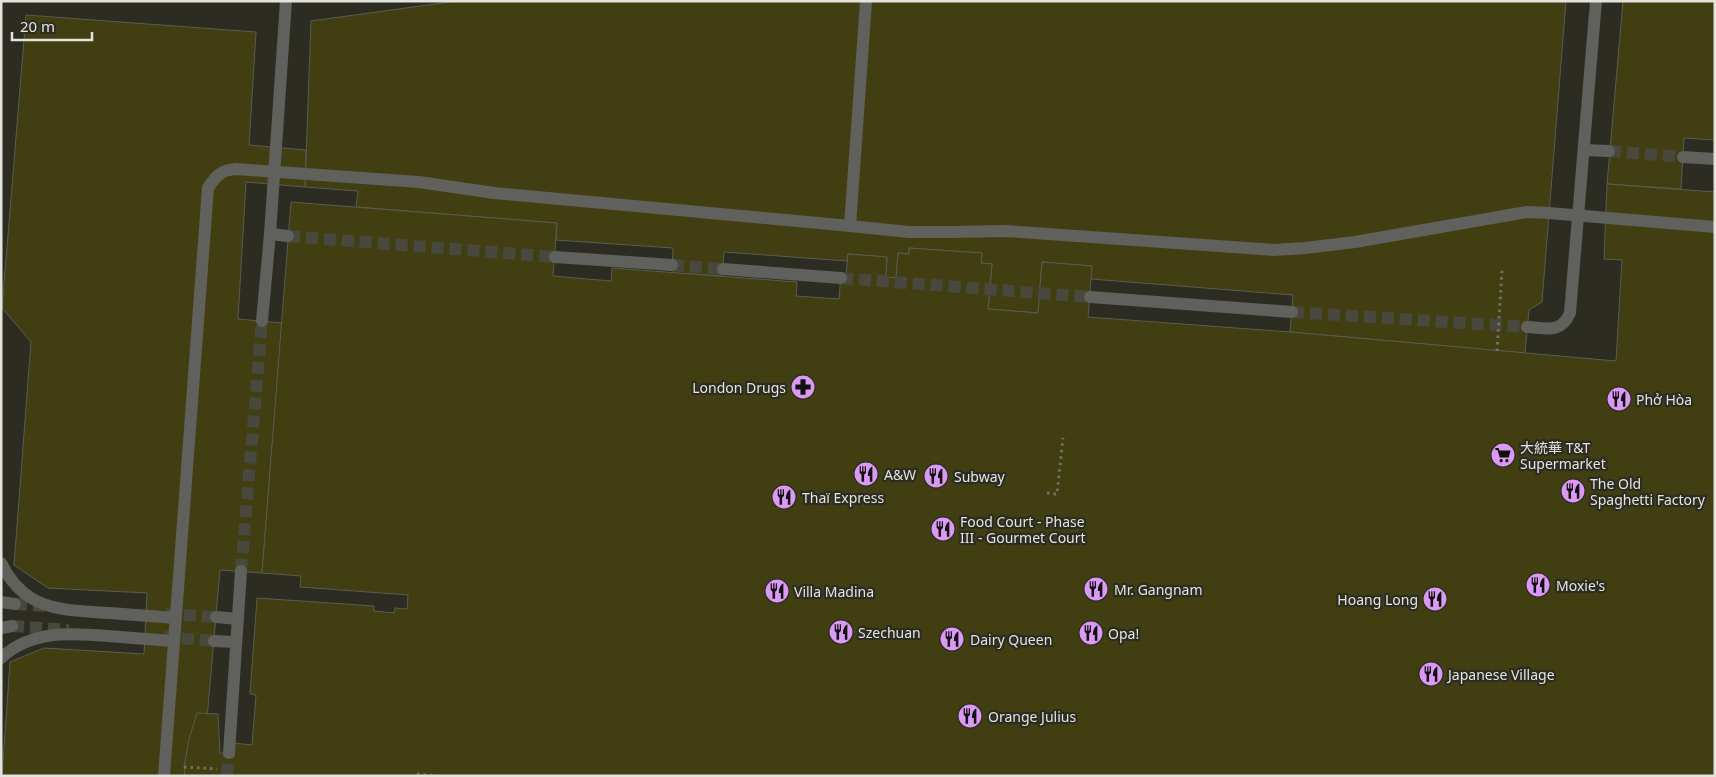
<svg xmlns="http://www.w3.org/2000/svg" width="1716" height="777" viewBox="0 0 1716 777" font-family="'Noto Sans','Noto Sans SC',sans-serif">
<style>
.building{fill:#413f12;stroke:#5b5b51}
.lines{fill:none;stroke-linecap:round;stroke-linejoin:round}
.minor-tunnel{stroke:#48483f;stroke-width:12;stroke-dasharray:12 6;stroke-linecap:butt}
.path{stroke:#707068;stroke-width:3;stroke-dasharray:2.5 4;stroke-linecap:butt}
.minor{stroke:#60605c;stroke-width:12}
.labels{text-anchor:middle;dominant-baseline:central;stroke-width:4.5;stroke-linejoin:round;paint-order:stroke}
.poi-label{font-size:14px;fill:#e4e4dd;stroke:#2c2c23;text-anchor:start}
</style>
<rect width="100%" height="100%" fill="#2c2c23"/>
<g class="building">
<polygon points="457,1 1566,1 1542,302 1529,310 1525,353 1290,332 1293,295 1091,279 1092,266 1042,262 1038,313 988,309 992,264 981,263 982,253 909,248 909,254 898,253 896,278 886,277 887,257 848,254 847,261 724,252 722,276 672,273 673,248 556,240 557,223 356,207 358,191 305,187 311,21"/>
<polygon points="1623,1 1715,1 1715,140 1684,138 1681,189 1607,184"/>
<polygon points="26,15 256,32 249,145 306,150 305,187 246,182 238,319 282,323 262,573 220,570 202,776 2,776 10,662 44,648 144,654 147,593 48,588 14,565 31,342 2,308"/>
<polygon points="1607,184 1715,192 1715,776 185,776 184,767 189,739 197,713 218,714 220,753 232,754 233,743 252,745 256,695 250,694 257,598 374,606 374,611 394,613 395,608 407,609 408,595 300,587 301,576 262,573 291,202 557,223 553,276 611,281 612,268 797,282 796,296 839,299 841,274 846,274 848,254 887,257 886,277 896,278 898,253 909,254 909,248 982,253 981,263 992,264 988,309 1038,313 1042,262 1092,266 1088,317 1290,332 1616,361 1622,260 1604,259"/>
</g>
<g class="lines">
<g class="minor-tunnel">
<polyline points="1609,151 1683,157"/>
<polyline points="288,236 555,257"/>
<polyline points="672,265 723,269"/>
<polyline points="841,278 1090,297"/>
<polyline points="1292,312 1527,327"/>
<polyline points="241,571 262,321"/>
<polyline points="15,604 46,606"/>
<polyline points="166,614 216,617"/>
<polyline points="12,626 69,630"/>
<polyline points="164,637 214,641"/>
<polyline points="227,776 229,753"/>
</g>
<g class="path">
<polyline points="1497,351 1502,270"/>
<polyline points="1047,493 1057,494 1063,438"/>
<polyline points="184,767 217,769"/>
<polyline points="417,774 437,776"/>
</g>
<g class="minor">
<polyline points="866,1 850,226 909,232 952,232 1006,231 1274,250 1305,248 1355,242 1527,212 1549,213 1715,227"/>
<polyline points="1584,150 1609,151"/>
<polyline points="1683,157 1715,159"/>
<polyline points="270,234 288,236"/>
<polyline points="555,257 672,265"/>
<polyline points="723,269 841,278"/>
<polyline points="1090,297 1292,312"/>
<polyline points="262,321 270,234 286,1"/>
<path d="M1527,327C1546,328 1561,334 1570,313L1596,1"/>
<path d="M1,563C8,577 18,590 31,598C54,612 84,611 110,613C132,615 153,616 175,618"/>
<polyline points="1,602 15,604"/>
<polyline points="216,617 238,619"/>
<polyline points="1,628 12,626"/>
<polyline points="214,641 236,642"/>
<path d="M1,658C31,630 70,633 108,636C130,638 152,639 173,641"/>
<polyline points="229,753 241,571"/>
<path d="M164,776L208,188C216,176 221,170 236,169L419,182L494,193L850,226"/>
</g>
</g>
<defs>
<symbol id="pharmacy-disc" viewBox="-11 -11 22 22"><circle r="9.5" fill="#dc99f4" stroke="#2c2c23"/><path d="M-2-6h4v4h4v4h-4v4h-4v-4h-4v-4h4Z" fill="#111"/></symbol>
<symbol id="restaurant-disc" viewBox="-11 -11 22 22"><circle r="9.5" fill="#dc99f4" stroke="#2c2c23"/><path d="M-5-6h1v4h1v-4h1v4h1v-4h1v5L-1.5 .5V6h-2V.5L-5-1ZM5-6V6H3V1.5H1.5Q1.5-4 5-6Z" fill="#111"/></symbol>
<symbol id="supermarket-disc" viewBox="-11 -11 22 22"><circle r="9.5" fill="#dc99f4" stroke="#2c2c23"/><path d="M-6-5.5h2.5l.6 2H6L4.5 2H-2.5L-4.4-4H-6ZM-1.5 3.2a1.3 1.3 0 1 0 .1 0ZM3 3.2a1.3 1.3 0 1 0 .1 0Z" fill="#111"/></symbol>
</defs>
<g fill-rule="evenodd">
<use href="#pharmacy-disc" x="789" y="373" width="28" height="28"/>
<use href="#restaurant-disc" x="1605" y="385" width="28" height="28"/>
<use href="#supermarket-disc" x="1489" y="441" width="28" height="28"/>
<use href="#restaurant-disc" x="852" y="460" width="28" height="28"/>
<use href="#restaurant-disc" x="922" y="462" width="28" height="28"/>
<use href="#restaurant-disc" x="1559" y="477" width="28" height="28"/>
<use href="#restaurant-disc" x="770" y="483" width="28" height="28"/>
<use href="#restaurant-disc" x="929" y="515" width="28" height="28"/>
<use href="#restaurant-disc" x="1524" y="571" width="28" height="28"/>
<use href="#restaurant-disc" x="1082" y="575" width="28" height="28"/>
<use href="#restaurant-disc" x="763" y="577" width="28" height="28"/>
<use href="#restaurant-disc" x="1421" y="585" width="28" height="28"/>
<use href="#restaurant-disc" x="827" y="618" width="28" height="28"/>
<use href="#restaurant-disc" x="1077" y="619" width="28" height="28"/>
<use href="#restaurant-disc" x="938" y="625" width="28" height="28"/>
<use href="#restaurant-disc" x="1417" y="660" width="28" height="28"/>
<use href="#restaurant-disc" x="956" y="702" width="28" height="28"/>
</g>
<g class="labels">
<g class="poi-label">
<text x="786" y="387" text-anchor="end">London Drugs</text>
<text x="1636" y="399">Phở Hòa</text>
<text x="1520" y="447">大統華 T&amp;T<tspan x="1520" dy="16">Supermarket</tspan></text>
<text x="884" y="474">A&amp;W</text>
<text x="954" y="476">Subway</text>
<text x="1590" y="483">The Old<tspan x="1590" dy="16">Spaghetti Factory</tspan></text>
<text x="802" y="497">Thaï Express</text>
<text x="960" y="521">Food Court - Phase<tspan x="960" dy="16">III - Gourmet Court</tspan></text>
<text x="1556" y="585">Moxie's</text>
<text x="1114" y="589">Mr. Gangnam</text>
<text x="794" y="591">Villa Madina</text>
<text x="1418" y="599" text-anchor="end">Hoang Long</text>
<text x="858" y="632">Szechuan</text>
<text x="1108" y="633">Opa!</text>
<text x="970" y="639">Dairy Queen</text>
<text x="1448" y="674">Japanese Village</text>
<text x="988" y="716">Orange Julius</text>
</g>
</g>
<rect width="1716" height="777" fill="none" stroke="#e4e4dd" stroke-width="5"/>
<path d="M12 32v8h80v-8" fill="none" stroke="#e4e4dd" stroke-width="2.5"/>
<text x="20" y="32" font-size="15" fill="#e4e4dd" stroke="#2c2c23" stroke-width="4" paint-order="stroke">20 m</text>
</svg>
